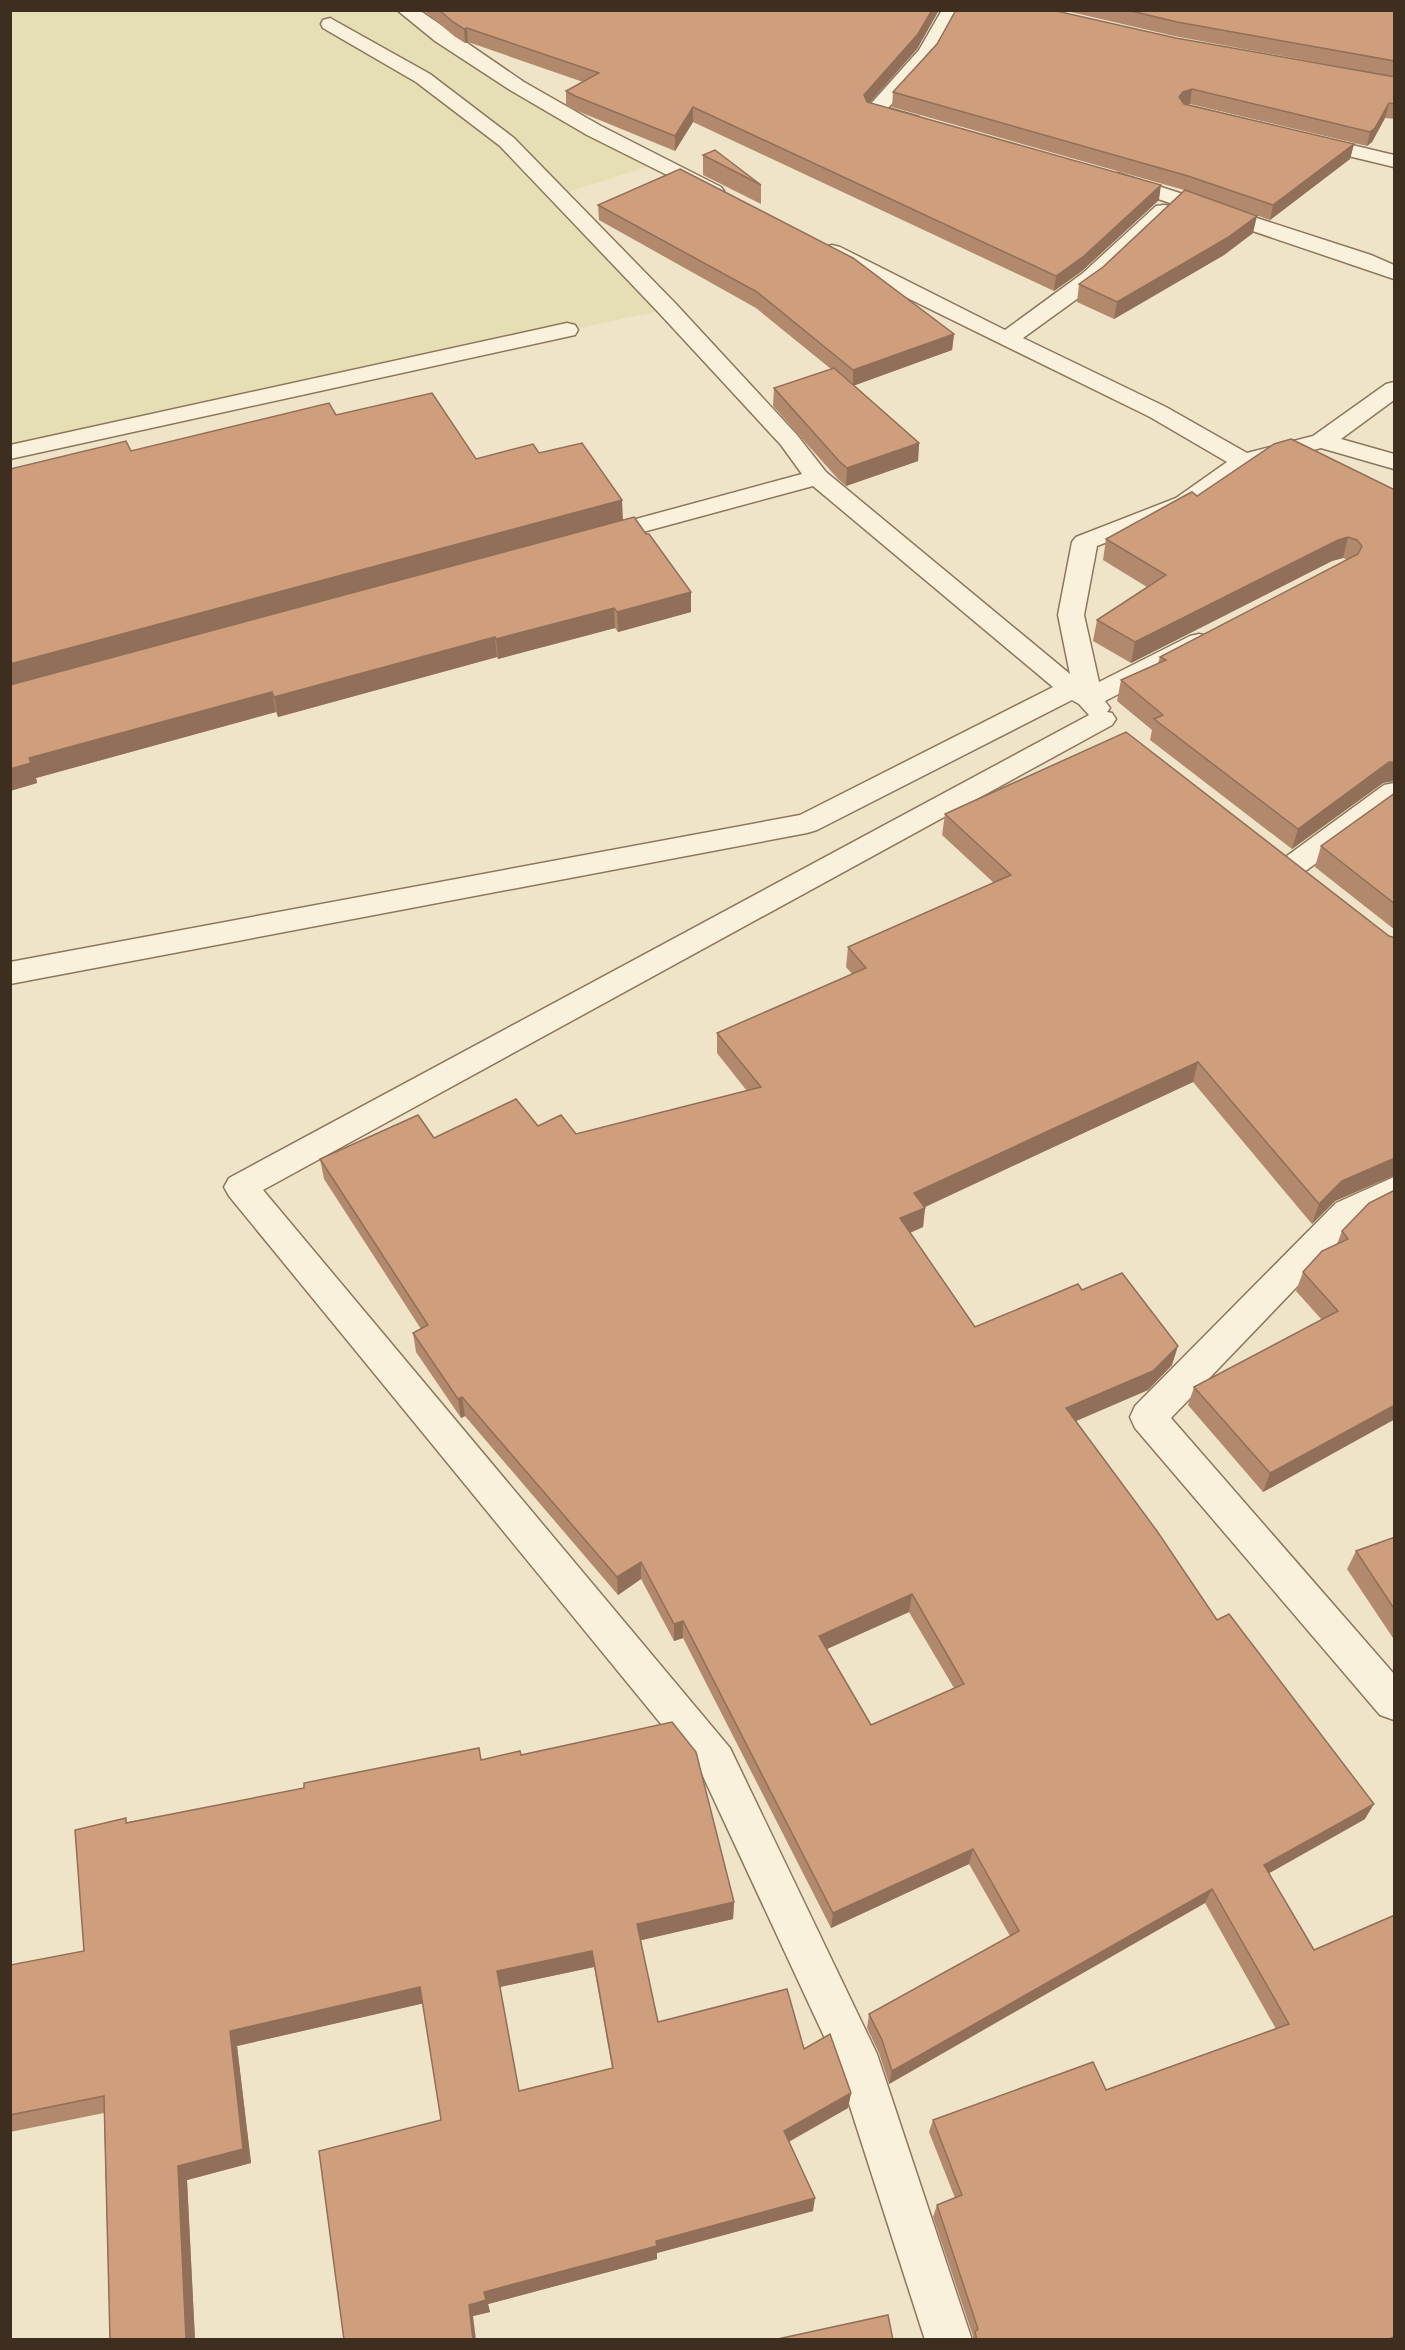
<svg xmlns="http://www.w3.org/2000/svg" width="1405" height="2350" viewBox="0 0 1405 2350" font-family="Georgia,serif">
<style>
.farmland{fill:#e6deb5}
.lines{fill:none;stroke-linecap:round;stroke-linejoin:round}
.minor-casing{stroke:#8d765c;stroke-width:3}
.minor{fill:#faf1dc;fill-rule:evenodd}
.wall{fill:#b2896c;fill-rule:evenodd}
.shaded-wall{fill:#916f58}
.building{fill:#cf9f7d;stroke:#916f58;stroke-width:1.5;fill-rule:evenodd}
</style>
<rect width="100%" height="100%" fill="#f0e4c8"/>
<polygon class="farmland" points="10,11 406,11 658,163 560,195 668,309 11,452"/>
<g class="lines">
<defs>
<g id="minor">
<polygon points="397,10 419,10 524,82 601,126 721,187 724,191 721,195 714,197 707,195 587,135 510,90 435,41"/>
<polygon points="942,10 961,10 934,57 888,108 919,117 922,121 919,125 912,127 868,115 865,111 868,107 919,50"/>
<polygon points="330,18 430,74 514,138 676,304 797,435 826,472 1070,674 1058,615 1072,542 1076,537 1176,498 1227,462 1150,417 824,257 821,252 824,247 832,245 840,247 1005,330 1083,273 1156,206 1164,205 1172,206 1175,211 1172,216 1099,283 1023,338 1166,407 1247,453 1313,436 1386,384 1394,382 1394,400 1341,439 1394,454 1394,469 1321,448 1253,466 1194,508 1097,546 1084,615 1099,682 1190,636 1199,634 1208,636 1212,642 1208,648 1105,701 1110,708 1107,712 1112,713 1116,719 1112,725 263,1190 730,1748 877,2054 972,2340 925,2340 835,2060 702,1774 229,1196 224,1187 229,1178 1089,715 1079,704 1072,700 817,830 807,833 10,984 10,962 800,815 1053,687 813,486 606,542 597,545 588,542 584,537 588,532 802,474 781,445 660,314 500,146 416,82 323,28 321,24 323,20"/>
<polygon points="1310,135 1394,155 1394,167 1303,145 1300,141 1303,137"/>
<polygon points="1118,173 1371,255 1394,265 1394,279 1111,183 1108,179 1111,175"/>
<polygon points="567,323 575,325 578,330 575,335 10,459 10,445"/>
<polygon points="1394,783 1394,806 1300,875 1290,878 1280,875 1275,868 1280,861 1384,785"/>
<polygon points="1394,1177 1394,1205 1360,1221 1171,1418 1394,1674 1394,1720 1380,1715 1135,1428 1130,1417 1135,1406 1336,1203"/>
</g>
</defs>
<use href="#minor" class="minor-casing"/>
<use href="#minor" class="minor"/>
</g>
<g class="wall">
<polygon points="423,10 939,10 917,49 870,103 1159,200 1082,271 1054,291 693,122 675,151 575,110 566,106 566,91 583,82 468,42 465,43 454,36"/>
<polygon points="1062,10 1395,10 1395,77 1174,36"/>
<polygon points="1176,38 1395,77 1395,119 1385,118 1372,142 1367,146 1190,104 1187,104 1354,144 1350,159 1270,220 1207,198 1253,233 1224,255 1114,319 1077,302 1079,284 1103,267 1184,190 892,107 893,92 937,44"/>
<polygon points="703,155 761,185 761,204 703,175"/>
<polygon points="598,205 954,334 952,350 854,385 919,443 918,461 846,486 838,479 773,406 774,388 831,369 756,308 599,220"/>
<polygon points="336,415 476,459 539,453 623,520 691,612 618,632 615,628 498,659 497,657 278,717 276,712 36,778 37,783 10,791 131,451"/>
<polygon points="1395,490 1383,783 1292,849 1150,740 1152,730 1117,701 1121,680 1158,663 1160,657 1348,560 1343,558 1332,561 1131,663 1093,641 1097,620 1147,587 1103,560 1106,539 1197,496"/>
<polygon points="1395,793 1395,930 1315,867 1321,846"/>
<path d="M945,814L1395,938V1175L1335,1201L1312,1224L1193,1082L925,1207L923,1227L910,1233L975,1327L1082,1290L1172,1365L1148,1390L1076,1421L1217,1620L1365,1819L1269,1873L1395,2340H972L973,2336L933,2217L937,2205L955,2198L929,2132L933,2120L1106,2090L1276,2029L1205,1903L889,2084L879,2053L867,2028L869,2014L1010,1936L969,1864L831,1928L683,1638L674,1641L641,1579L618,1595L465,1416L461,1418L416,1352L413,1333L421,1329L324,1179L320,1159L434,1138L538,1126L576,1134L747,1091L717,1053V1033L852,974L846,967L848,947L994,883L942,835ZM909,1612L954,1688L871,1725L827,1649Z"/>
<polygon points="1395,1190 1395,1419 1263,1492 1188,1405 1194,1387 1322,1320 1296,1291 1303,1272 1337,1244 1342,1231"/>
<polygon points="1395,1537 1395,1641 1347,1569 1356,1551"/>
<path d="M521,1755L734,1902L733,1919L640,1940L658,2022L804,2049L851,2093L848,2108L789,2142L813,2211L657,2253V2259L488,2304L490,2312L473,2316L423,2003L237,2046L251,2163L187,2180L195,2340H110L104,2113L10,2132V1965L84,1951L128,1822L481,1760ZM594,1967L612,2068L519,2091L500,1987Z"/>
</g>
<g class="shaded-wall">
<polygon points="932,10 939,10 917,49 863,110 864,95"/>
<polygon points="467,28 468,42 465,43 464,29"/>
<polygon points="1192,89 1190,104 1180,107 1179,97 1183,92"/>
<polygon points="1389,103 1385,118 1372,142 1367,146 1370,132"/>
<polygon points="693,107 693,122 675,151 675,136"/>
<polygon points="1354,144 1350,159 1270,220 1273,205"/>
<polygon points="1161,185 1159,200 1082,271 1054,291 1056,276"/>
<polygon points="1257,216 1253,233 1224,255 1114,319 1117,302"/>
<polygon points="954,334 952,350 853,386 853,370"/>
<polygon points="919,443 918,461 846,486 847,468"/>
<polygon points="622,500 623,520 10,686 10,664"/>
<polygon points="1348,537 1343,558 1332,561 1131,663 1135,642 1338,540"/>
<polygon points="691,592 691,612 618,632 617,612"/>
<polygon points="614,608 615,628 498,659 496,639"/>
<polygon points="495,637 497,657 278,717 274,697"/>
<polygon points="272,692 276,712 36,778 37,783 10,791 10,769 29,758"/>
<polygon points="1389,762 1395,762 1395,781 1383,783 1292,849 1298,829"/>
<polygon points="1198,1062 1193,1082 912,1213 914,1193"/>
<polygon points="1395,1158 1395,1175 1335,1201 1312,1224 1319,1204 1342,1181"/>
<polygon points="925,1208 923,1227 897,1238 900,1218"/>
<polygon points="1178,1346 1172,1365 1148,1390 1062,1427 1066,1408"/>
<polygon points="462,1397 465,1416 461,1418 458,1399"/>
<polygon points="1395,1405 1395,1419 1263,1492 1270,1473"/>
<polygon points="641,1562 641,1579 618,1595 617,1577"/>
<polygon points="912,1594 909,1612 818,1653 819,1636"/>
<polygon points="683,1621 683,1638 674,1641 674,1624"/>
<polygon points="1374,1804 1365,1819 1257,1880 1264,1865"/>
<polygon points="973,1849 969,1864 831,1928 833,1913"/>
<polygon points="1212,1889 1205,1903 889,2084 892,2071"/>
<polygon points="734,1902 733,1919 638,1941 637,1924"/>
<polygon points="592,1951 594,1967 500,1987 497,1971"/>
<polygon points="420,1987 425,2003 237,2046 251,2163 187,2180 195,2340 186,2340 178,2166 230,2031"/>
<polygon points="851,2093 848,2108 782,2145 784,2131"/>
<polygon points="815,2198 813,2211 657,2253 657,2259 488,2304 490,2312 473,2316 476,2340 473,2340 469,2305 484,2292 656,2241"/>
</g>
<g class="building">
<polygon points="439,10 932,10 918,34 864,95 867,102 1161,185 1084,256 1056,276 693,107 675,136 575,96 566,91 599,73 467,28 464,29 453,22"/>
<polygon points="956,10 1052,10 1176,38 1395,77 1395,104 1389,103 1375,128 1370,132 1192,89 1183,92 1179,97 1184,104 1354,144 1273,205 1188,176 893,92 937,44"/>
<polygon points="1127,10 1395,10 1395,61 1177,22"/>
<polygon points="715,150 761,185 703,155"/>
<polygon points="680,169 853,258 954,334 853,370 757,292 598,205"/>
<polygon points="1185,190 1257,216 1227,238 1117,302 1079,284 1103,267"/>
<polygon points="834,368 919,443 847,468 839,461 774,388"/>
<polygon points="432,393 476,459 533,444 539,453 582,443 622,500 10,664 10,469 126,441 131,451 329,403 336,415"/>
<polygon points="1291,439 1395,490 1395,762 1389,762 1298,829 1154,719 1163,715 1121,680 1166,660 1160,657 1358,554 1362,546 1357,540 1348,537 1338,540 1135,642 1097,620 1166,575 1106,539 1186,495 1192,492 1197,496 1274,444"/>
<polygon points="634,517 646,534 649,534 691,592 617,612 614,608 496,639 495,637 274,697 272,692 29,758 31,763 10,769 10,685"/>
<path d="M1126,732L1389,936L1395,938V1158L1342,1181L1319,1204L1198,1062L914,1193L925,1208L900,1218L975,1327L1078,1284L1082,1290L1122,1273L1178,1346L1153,1371L1066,1408L1157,1531L1217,1620L1229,1614L1374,1804L1264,1865L1314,1950L1395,1915V2336L1388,2340H977L975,2332L978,2329L937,2205L962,2195L933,2120L1093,2062L1106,2090L1289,2024L1212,1889L892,2071L882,2040L869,2014L1019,1931L973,1849L833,1913L683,1621L674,1624L641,1562L617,1577L462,1397L458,1399L413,1333L428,1325L320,1159L418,1115L434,1138L516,1099L538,1126L561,1115L576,1134L761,1087L717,1033L866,968L848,947L1011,875L945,814ZM912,1594L964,1684L871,1725L819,1636Z"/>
<polygon points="1395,793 1395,904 1321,846"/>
<polygon points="1395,1190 1395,1405 1270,1473 1194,1387 1338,1311 1303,1272 1322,1251 1348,1239 1342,1231 1369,1203"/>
<polygon points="1395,1537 1395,1610 1356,1551"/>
<path d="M672,1722L696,1752L734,1902L637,1924L658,2022L787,1989L804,2049L830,2034L851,2093L784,2131L815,2198L656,2241L657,2246L484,2292L486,2300L469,2305L473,2340H344L319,2151L441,2120L420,1987L230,2031L243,2149L178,2166L186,2340H110L104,2096L10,2115V1965L84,1951L75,1830L126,1818V1823L304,1788V1783L479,1748L481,1760L520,1751L521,1755ZM592,1951L613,2068L519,2091L497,1971Z"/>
<polygon points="888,2315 893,2340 773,2340"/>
</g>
<rect width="1405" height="2350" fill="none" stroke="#3d2e20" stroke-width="24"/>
</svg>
